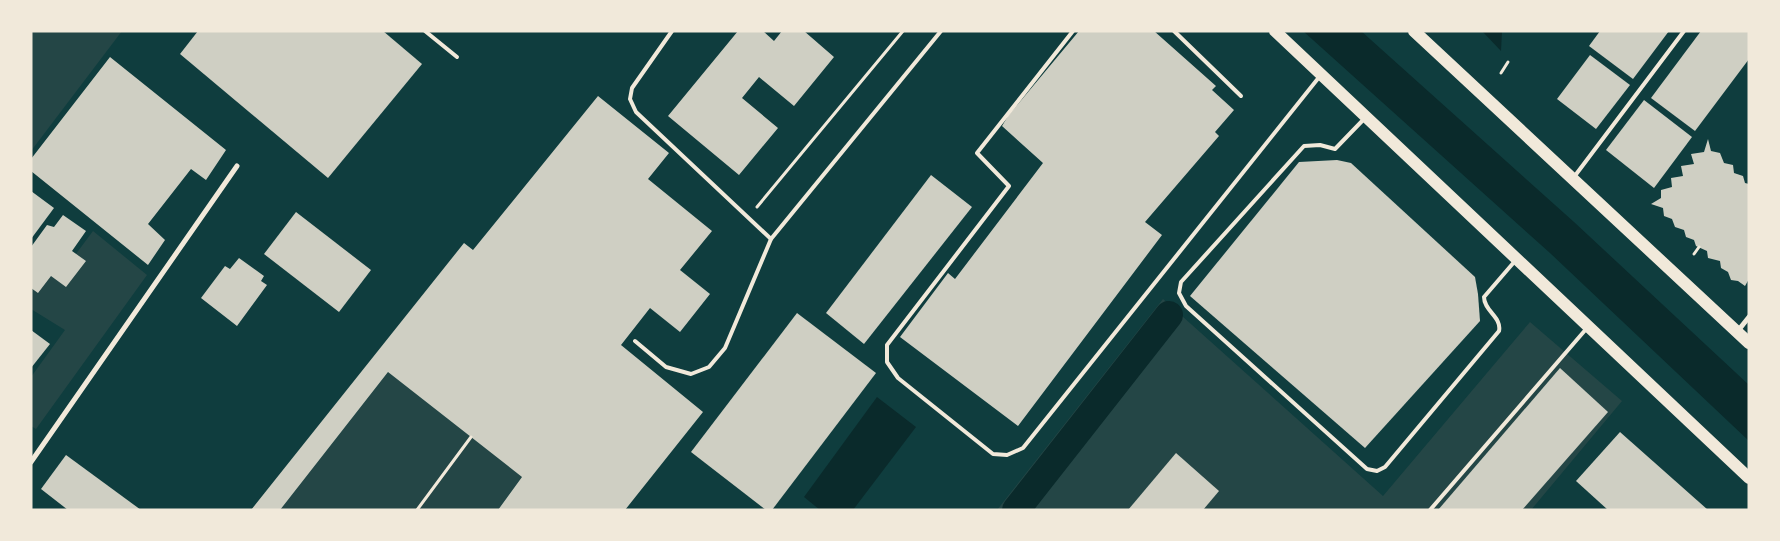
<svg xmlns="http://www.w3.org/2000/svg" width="1780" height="541" viewBox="0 0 1780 541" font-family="'Exo 2',sans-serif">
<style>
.green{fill:#244646}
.water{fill:#0a2a2b}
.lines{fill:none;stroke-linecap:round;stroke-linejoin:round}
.canal{stroke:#0a2a2b;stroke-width:28}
.building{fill:#cfcfc3}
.path{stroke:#f1e9da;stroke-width:3}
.service{stroke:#f1e9da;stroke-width:4}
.minor{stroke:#f1e9da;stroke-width:5}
.primary{stroke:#f1e9da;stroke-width:12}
</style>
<rect width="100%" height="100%" fill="#0f3d3e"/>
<g class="green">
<polygon points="31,31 122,31 31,151"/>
<polygon points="93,231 147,275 36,429 31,426 31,377 65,330 31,309 31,254 61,274"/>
<polygon points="1163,299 1383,496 1530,322 1622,401 1531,510 997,510"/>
<polygon points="388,372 522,477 498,510 280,510"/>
</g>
<g class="water">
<polygon points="1303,31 1361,31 1574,222 1749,385 1749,441 1550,253"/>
<polygon points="1482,31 1502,31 1501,51"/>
<polygon points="877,397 916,427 853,510 820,510 804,497"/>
</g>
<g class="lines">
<polyline class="canal" points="1016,510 1169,315"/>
</g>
<g class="building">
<polygon points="198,31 383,31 422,64 328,178 180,54"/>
<polygon points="738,31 763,31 774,41 782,31 804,31 834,57 794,106 759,77 742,98 778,128 739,175 668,116"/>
<polygon points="1079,31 1154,31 1216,86 1212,90 1234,110 1215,132 1219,136 1145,222 1162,235 1018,426 900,337 948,273 955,279 1043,163 1002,126 1008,116"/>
<polygon points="1600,31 1669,31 1633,79 1589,46"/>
<polygon points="1701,31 1749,31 1749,59 1695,131 1651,98"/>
<polygon points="1590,55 1630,85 1596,129 1557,99"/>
<polygon points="110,57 226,150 206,180 191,169 148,224 165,240 148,265 31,171 31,159"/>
<polygon points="598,96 669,153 648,179 712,231 680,270 710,294 680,332 650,308 621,345 703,412 625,510 498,510 522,477 388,372 280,510 251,510 464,243 473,250"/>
<polygon points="1644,100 1692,137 1654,188 1606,150"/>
<polygon points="1708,139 1711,151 1720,153 1724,163 1733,165 1734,173 1743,176 1745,183 1749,184 1749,279 1745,286 1738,281 1731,280 1728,272 1721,268 1720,261 1708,258 1707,251 1696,246 1694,240 1686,237 1684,230 1675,227 1672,219 1664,216 1663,208 1651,204 1661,198 1661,190 1672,187 1671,178 1683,176 1681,166 1694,164 1691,154 1704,152"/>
<polygon points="1337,160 1351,163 1475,277 1478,294 1480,321 1365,448 1190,296 1299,162"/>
<polygon points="931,175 972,207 864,344 826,313"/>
<polygon points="31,191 54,208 31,239"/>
<polygon points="296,212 371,270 339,312 264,254"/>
<polygon points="63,215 86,231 72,251 86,261 66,287 51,276 38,293 31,288 31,247 47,225 54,227"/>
<polygon points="239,258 264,276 261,281 267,285 237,326 201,298 225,266 230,269"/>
<polygon points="797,313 876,373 772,510 766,510 691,452"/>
<polygon points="31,330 50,344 31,368"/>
<polygon points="1560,368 1608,412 1522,510 1438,510"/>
<polygon points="1620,432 1708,510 1608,510 1576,481"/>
<polygon points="1176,453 1219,491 1203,510 1128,510"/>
<polygon points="66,455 141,510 68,510 41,489"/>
</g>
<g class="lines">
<g class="path">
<polyline points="1501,73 1508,62"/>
<polyline points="757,207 903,31"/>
<polyline points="1694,254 1699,247"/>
<polyline points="417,510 471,437"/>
</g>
<g class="service">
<polyline points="425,31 457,57"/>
<polyline points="672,31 632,88 630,99 636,112 771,239"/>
<polyline points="1073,31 977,153 1009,186 887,345 887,362 898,378 993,454 1007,455 1023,448 1320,76"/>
<polyline points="1174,31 1241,96"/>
<path d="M1365,118L1335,149L1320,145L1304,146L1181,282L1179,293L1186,306L1367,469L1377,471L1385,467L1499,331C1502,317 1484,311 1484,297L1515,261"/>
<polyline points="1574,177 1684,31"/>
<polyline points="635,341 666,367 691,374 709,367 725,348 771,239 941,31"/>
<polyline points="1430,510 1587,328"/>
</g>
<g class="minor">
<polyline points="1737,332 1749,317"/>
<polyline points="31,462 237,166"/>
</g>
<g class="primary">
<polyline points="1275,31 1749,478"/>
<polyline points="1414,31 1749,343"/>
</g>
</g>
<rect width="1780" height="541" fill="none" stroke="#f1e9da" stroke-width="65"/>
</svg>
